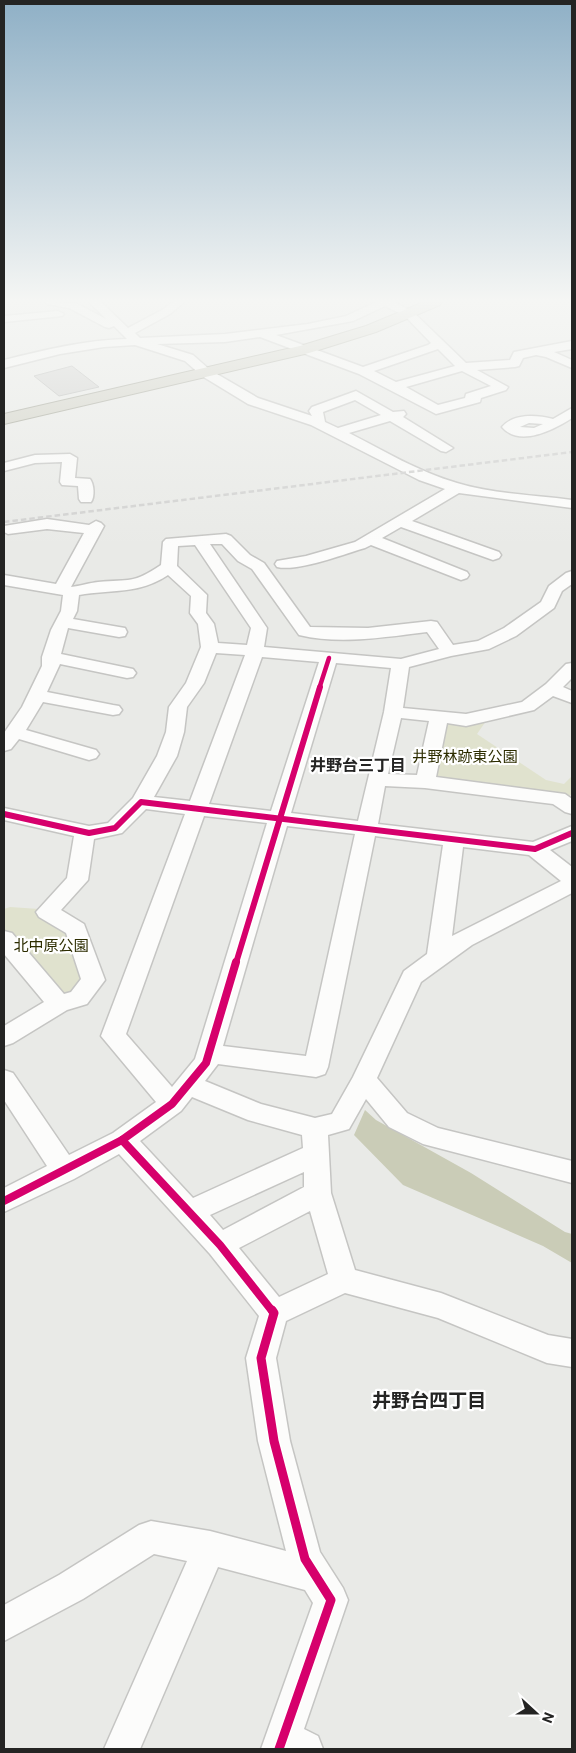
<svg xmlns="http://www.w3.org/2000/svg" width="576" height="1753" viewBox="0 0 576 1753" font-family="Roboto,'Noto Sans JP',sans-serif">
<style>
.green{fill:#e0e2ce}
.forest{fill:#caccb7}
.building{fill:#cfcfcd;stroke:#b2b3b1}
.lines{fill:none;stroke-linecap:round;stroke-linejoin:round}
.minor-casing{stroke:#c5c5c3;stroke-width:3}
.highway-casing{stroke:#9b9c8e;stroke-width:2}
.minor{fill:#fcfcfb;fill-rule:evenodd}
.highway{fill:#cfcfc3;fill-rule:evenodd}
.rail{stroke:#d0d0cf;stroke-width:2.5;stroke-dasharray:5.5 3;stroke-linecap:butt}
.cycleway-far3-casing{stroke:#fff;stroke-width:7}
.cycleway-far2-casing{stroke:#fff;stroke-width:9}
.cycleway-far1-casing{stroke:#fff;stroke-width:11}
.cycleway-casing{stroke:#fff;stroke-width:12}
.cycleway-far3{stroke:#d6006c;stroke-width:4.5}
.cycleway-far2{stroke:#d6006c;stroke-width:6}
.cycleway-far1{stroke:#d6006c;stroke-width:8}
.cycleway{stroke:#d6006c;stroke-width:9}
.labels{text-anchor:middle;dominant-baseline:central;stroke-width:4.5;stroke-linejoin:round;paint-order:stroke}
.park-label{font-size:15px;fill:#2d2d00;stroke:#fff}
.neighbourhood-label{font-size:16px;font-weight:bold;fill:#242423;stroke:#fff}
.near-neighbourhood-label{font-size:19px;font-weight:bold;fill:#242423;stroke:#fff}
</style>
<rect width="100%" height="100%" fill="#e9eae7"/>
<g class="green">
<polygon points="495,708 477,734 546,780 564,784 572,776 572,794 569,796 433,779 447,721"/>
<polygon points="10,907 39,909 74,925 93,980 59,1004 4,934 4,909"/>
</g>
<polygon class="forest" points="365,1110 376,1120 471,1173 565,1232 572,1234 572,1263 543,1246 403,1185 354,1135"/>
<polygon class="building" points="72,366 99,387 59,396 34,376"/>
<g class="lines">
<defs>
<g id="minor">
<path d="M46,302L76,303L106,319L89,302H101L128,328L162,310L173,302H184L170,314L135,333L140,338L225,334L308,324L346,316L376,302H394L413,312L466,363L510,360L514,352L572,341V349L554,352L572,360V368L546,357L536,355L523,358L519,366L515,367L477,370L508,387L506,390L481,398L480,402L436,414L359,374L260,337L225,342L157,344L193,355L210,370L258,398L312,416L309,411L312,407L356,391L393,412L404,411L406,414L403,417L453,448L446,452L441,451L390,421L349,433C384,451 419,472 457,483C493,494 535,495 572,500V508L459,493L412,521L499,552L501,555L499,558L493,560L401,527L382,538L467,572L469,575L467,578L461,580L371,545L365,548C344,554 298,572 277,567L275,564L277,561L306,556L355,542L445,489L419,480L311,425L248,404L202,376L185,361L135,345L104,347L60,354L4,368V360C45,350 84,340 127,339L114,326L109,328L105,327L69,308L48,304ZM385,306L405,316L431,343L428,345L363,367L276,335L353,321ZM438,349L455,366L396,382L374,371ZM462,371L491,386L466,394L465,398L438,405L406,387ZM355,400L381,415L338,428L325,422L323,412Z"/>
<polygon points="58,311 64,314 62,316 4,322 4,316"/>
<path d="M572,408V418C555,429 520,448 502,427C514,413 537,415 553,419ZM529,423L543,424L534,428L520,427Z"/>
<path d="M70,454L77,458L75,478L90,479C94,484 95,497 91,502H81L79,499L78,486L62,485L60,482L62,462L35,463L4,471V463L35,455Z"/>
<path d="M47,519L89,525L96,521L101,523L104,526L71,587C80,586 89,583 98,582C130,579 133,584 161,565L163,542L166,539L226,534L231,536L250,555L264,563L310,627L368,628L431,621L437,622L453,645L478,641L504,628L541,602L549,586L566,573L572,571V584L562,591L554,608L516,636L489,649L451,656L409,667L403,708L466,714L522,702L546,684L566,664L572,663V678L563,687L572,691V703L553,696L534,710L466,726L447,723L436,777L565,794L572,799V814L565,812L553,804L425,788L385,786L378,824L533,842L572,826V841L550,850L572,867V893L472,945L421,982L377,1078L407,1113L438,1128L572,1161V1183L423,1144L389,1127L366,1099L349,1129L328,1135L331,1193L355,1270L441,1293L548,1335L572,1339V1367L547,1363L438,1318L345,1293L286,1321L276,1358L290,1441L320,1552L343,1588L348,1600L304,1729L318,1736L323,1749H261L313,1603L305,1590L218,1567L140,1749H104L187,1561L154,1554L83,1599L4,1641V1605L59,1575L139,1525L151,1521L210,1531L286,1551L258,1441L246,1358L259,1316L210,1254L119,1154L74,1179L4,1212V1188L47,1166L4,1100V1070L13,1073L69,1155L113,1133L156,1102L101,1036L185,814L146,809L122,833L94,839L88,880L61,910L84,924L105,980L87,1004L67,1010L13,1043L4,1046V1026L44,1002L4,954V931L12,933L64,994L71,992L81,979L66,933L39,917L36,912L67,878L74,836L4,820V808L89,826L108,823L133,798L157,756L166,732L169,707L186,683L201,647L198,624L190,613L191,596L168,575C138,595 112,589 79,595L77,611L73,619L119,627L125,628L127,632L125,636L119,637L68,628L61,654L133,669L136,673L133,677L127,678L60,664L47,692L113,705L119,706L122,710L119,714L113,715L43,702L26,730L96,750L99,754L96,758L89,760L19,739L11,749L4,751V733L22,707L42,666V657L51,630L61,611L63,595L4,585V575L56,584L84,533L47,529L8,534L4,532V526ZM210,544H222L238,561L252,569L299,635C340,645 386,637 427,632L439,649L401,659L264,647L267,628ZM195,545L251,628L247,645L218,643L214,624L206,613L207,595L177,566L178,546ZM216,653L245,655L190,801L154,797L177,756L184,732L187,707L204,683ZM262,657L319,662L271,811L209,804ZM336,663L391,668L384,712L358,821L291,813ZM401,718L429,721L417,775L388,774ZM204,816L267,823L195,1059L172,1087L126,1034ZM287,826L355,834L306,1056L223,1046ZM375,836L443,845L427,954L404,971L353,1077L332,1114L315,1118L261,1104L205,1081L218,1064L316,1077L325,1074L328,1067ZM463,847L529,855L561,881L452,936ZM192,1097L248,1120L302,1135L303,1148L193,1198L140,1141L181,1111ZM304,1172V1187L223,1230L210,1215ZM310,1211L328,1274L279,1297L239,1248Z"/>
</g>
<polygon id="highway" points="424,302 442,302 440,305 376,332 309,353 4,424 4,414 300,346 366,326"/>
</defs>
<use href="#minor" class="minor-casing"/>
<use href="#highway" class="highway-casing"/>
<use href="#minor" class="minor"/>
<use href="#highway" class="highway"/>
<polyline class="rail" points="4,522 572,452"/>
<defs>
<polyline id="cycleway-far3" points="319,689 329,658"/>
<g id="cycleway-far2">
<polyline points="4,814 89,833 115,828 141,802 535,849 572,833"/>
<polyline points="236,963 320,687"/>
</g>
<g id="cycleway-far1">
<polyline points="122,1140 220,1245 273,1312"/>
<polyline points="4,1201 122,1140 172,1104 206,1063 236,962"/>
</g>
<polyline id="cycleway" points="272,1310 274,1313 261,1358 274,1441 305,1559 331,1600 279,1749"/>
</defs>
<use href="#cycleway-far3" class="cycleway-far3-casing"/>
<use href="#cycleway-far2" class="cycleway-far2-casing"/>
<use href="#cycleway-far1" class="cycleway-far1-casing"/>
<use href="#cycleway" class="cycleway-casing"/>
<use href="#cycleway-far3" class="cycleway-far3"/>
<use href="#cycleway-far2" class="cycleway-far2"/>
<use href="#cycleway-far1" class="cycleway-far1"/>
<use href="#cycleway" class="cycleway"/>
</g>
<linearGradient id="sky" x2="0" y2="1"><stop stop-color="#8fb0c6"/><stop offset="0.55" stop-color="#f5f6f4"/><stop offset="1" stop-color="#f5f6f4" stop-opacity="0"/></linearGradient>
<rect width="576" height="547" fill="url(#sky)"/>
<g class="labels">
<g class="park-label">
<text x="465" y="757">井野林跡東公園</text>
<text x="51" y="946">北中原公園</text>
</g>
<g class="neighbourhood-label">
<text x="358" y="765">井野台三丁目</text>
</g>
<g class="near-neighbourhood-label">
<text x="429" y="1400">井野台四丁目</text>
</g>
</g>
<rect width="576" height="1753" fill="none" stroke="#242423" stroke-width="10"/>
<g transform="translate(536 1713) rotate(111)" stroke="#ffffff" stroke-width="4" paint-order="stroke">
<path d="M0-4L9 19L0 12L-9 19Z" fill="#242423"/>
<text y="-8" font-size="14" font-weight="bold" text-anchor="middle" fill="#242423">N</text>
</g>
</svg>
